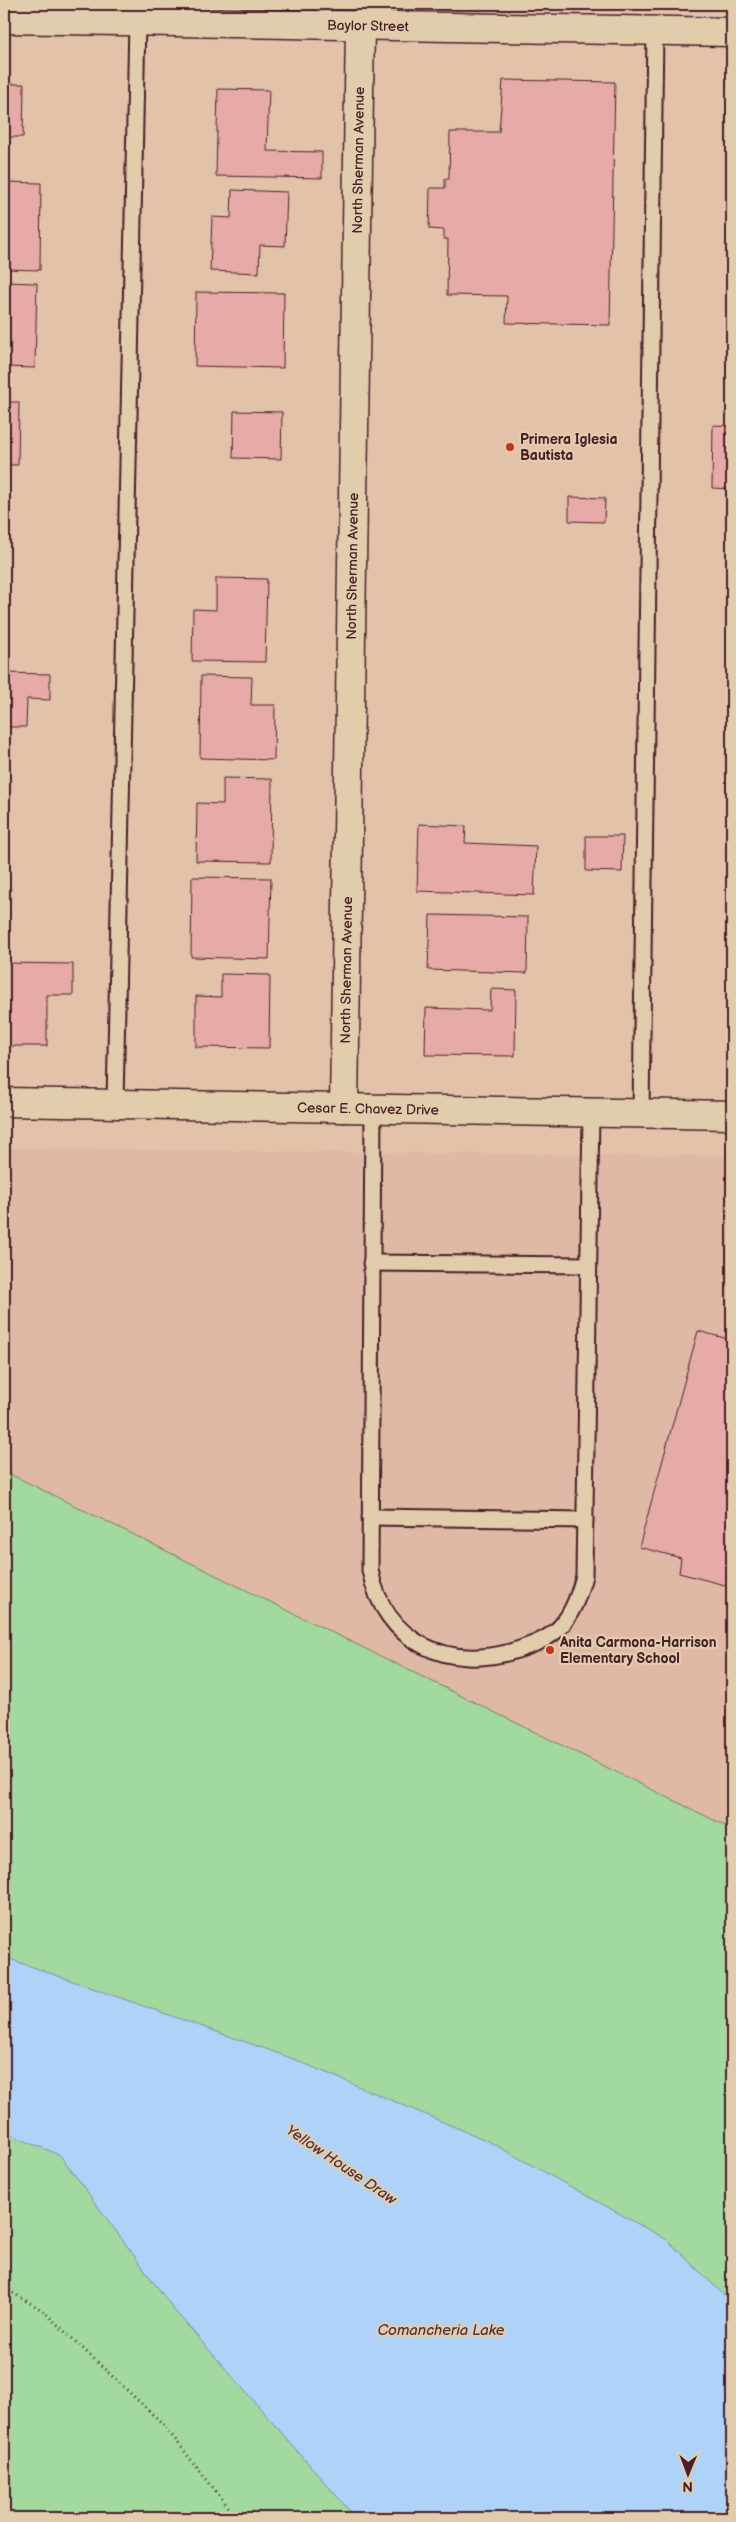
<svg xmlns="http://www.w3.org/2000/svg" width="736" height="2522" viewBox="0 0 736 2522" font-family="'Balsamiq Sans',sans-serif">
<style>
.built{fill:#e0b9a6}
.green{fill:#a1d99e;stroke:#767c64}
.water{fill:#afd3f8;stroke:#878ba6}
.building{fill:#e6aba7;stroke:#4a1f2b}
.lines{fill:none;stroke-linecap:round;stroke-linejoin:round}
.service-casing{stroke:#4a1f2b;stroke-width:19}
.minor-casing{stroke:#4a1f2b;stroke-width:31}
.tertiary-casing{stroke:#4a1f2b;stroke-width:31}
.path{stroke:#4a1f2b;stroke-width:3;stroke-dasharray:1 4;stroke-linecap:butt}
.service{stroke:#e1cdac;stroke-width:15}
.minor{stroke:#e1cdac;stroke-width:28}
.tertiary{stroke:#e1cdac;stroke-width:28}
.poi-dot{fill:#c8321e;stroke:#e1cdac;stroke-width:2}
.labels{text-anchor:middle;dominant-baseline:central;stroke-width:4.5;stroke-linejoin:round;paint-order:stroke}
.street-label{font-size:14px;fill:#4a1f2b;stroke:#e1cdac}
.poi-label{font-size:14px;font-weight:bold;fill:#4a1f2b;stroke:#e1cdac;text-anchor:start}
.water-label{font-size:15px;font-style:italic;fill:#543140;stroke:#e1cdac}
</style>
<rect width="100%" height="100%" fill="#e2c3aa"/>
<filter id="ink" filterUnits="userSpaceOnUse"><feTurbulence type="fractalNoise" baseFrequency=".02" numOctaves="2"/><feDisplacementMap in="SourceGraphic" scale="10" xChannelSelector="R" yChannelSelector="G"/><feConvolveMatrix kernelMatrix="1 2 1 2 8 2 1 2 1" color-interpolation-filters="sRGB"/></filter>
<g filter="url(#ink)">
<polygon class="built" points="4,1148 732,1156 732,1829 4,1471"/>
<polygon class="green" points="4,1471 732,1829 732,2518 4,2518"/>
<polygon class="water" points="4,1957 291,2058 488,2141 667,2240 732,2303 732,2518 356,2518 175,2311 60,2155 4,2132"/>
<g class="building">
<polygon points="503,80 615,82 610,325 506,323 507,296 447,295 448,239 444,239 444,230 429,229 430,188 445,188 445,179 449,179 450,132 499,132"/>
<polygon points="4,84 24,84 23,137 4,137"/>
<polygon points="218,89 269,90 267,151 322,152 322,178 216,176"/>
<polygon points="4,182 41,183 40,270 4,269"/>
<polygon points="232,190 287,192 285,246 260,245 259,273 210,271 212,217 231,218"/>
<polygon points="4,282 37,283 35,368 4,367"/>
<polygon points="196,292 284,293 283,368 195,366"/>
<polygon points="4,402 19,402 18,465 4,465"/>
<polygon points="234,411 282,412 281,459 233,458"/>
<polygon points="713,425 732,426 732,489 712,488"/>
<polygon points="569,497 605,498 604,522 569,521"/>
<polygon points="216,578 267,579 265,662 192,661 193,609 216,610"/>
<polygon points="4,673 50,674 50,700 27,699 26,727 4,727"/>
<polygon points="201,676 252,677 251,705 275,705 274,760 200,758"/>
<polygon points="223,778 272,779 271,862 196,861 197,803 223,804"/>
<polygon points="419,824 466,826 465,843 536,846 534,895 417,891"/>
<polygon points="586,836 623,836 622,872 586,871"/>
<polygon points="192,877 271,878 269,959 191,957"/>
<polygon points="430,915 528,917 527,973 428,970"/>
<polygon points="4,963 73,964 73,995 47,995 47,1046 4,1046"/>
<polygon points="221,974 270,975 269,1048 196,1047 196,996 221,997"/>
<polygon points="491,989 516,990 515,1056 425,1055 426,1008 490,1010"/>
<polygon points="698,1331 732,1340 732,1587 679,1573 681,1558 639,1547"/>
</g>
<g class="lines">
<defs>
<g id="service">
<polyline points="115,1104 137,21"/>
<path d="M373,1109L370,1570C384,1643 449,1672 517,1650C532,1645 549,1639 560,1627C573,1613 579,1594 584,1576L591,1112"/>
<polyline points="641,1113 655,30"/>
<polyline points="371,1263 588,1265"/>
<polyline points="370,1517 585,1520"/>
</g>
<g id="minor">
<path id="s1" d="M4,19L732,32"/>
<path id="s2" d="M344,1108L360,24"/>
</g>
<g id="tertiary">
<path id="s3" d="M4,1102L732,1115"/>
</g>
</defs>
<use href="#service" class="service-casing"/>
<use href="#minor" class="minor-casing"/>
<use href="#tertiary" class="tertiary-casing"/>
<polyline class="path" points="4,2288 42,2310 163,2424 237,2518"/>
<use href="#service" class="service"/>
<use href="#minor" class="minor"/>
<use href="#tertiary" class="tertiary"/>
</g>
</g>
<g class="poi-dot">
<circle cx="510" cy="447" r="5"/>
<circle cx="550" cy="1650" r="5"/>
</g>
<g class="labels">
<g class="street-label">
<text stroke="none"><textPath href="#s1" startOffset="364">Baylor Street</textPath></text>
<text stroke="none"><textPath href="#s2" startOffset="948">North Sherman Avenue</textPath></text>
<text stroke="none"><textPath href="#s2" startOffset="542">North Sherman Avenue</textPath></text>
<text stroke="none"><textPath href="#s2" startOffset="138">North Sherman Avenue</textPath></text>
<text stroke="none"><textPath href="#s3" startOffset="364">Cesar E. Chavez Drive</textPath></text>
</g>
<g class="poi-label">
<text x="520" y="439">Primera Iglesia<tspan x="520" dy="16">Bautista</tspan></text>
<text x="560" y="1642">Anita Carmona-Harrison<tspan x="560" dy="16">Elementary School</tspan></text>
</g>
<g class="water-label">
<text transform="translate(341 2165) rotate(34)">Yellow House Draw</text>
<text x="441" y="2330">Comancheria Lake</text>
</g>
</g>
<rect width="736" height="2522" fill="none" stroke="#e1cdac" stroke-width="20"/>
<rect x="10" y="10" width="716" height="2502" fill="none" stroke="#4a1f2b" stroke-width="2" filter="url(#ink)"/>
<g transform="translate(688 2474) rotate(181)" stroke="#e1cdac" stroke-width="4" paint-order="stroke">
<path d="M0-4L9 19L0 12L-9 19Z" fill="#4a1f2b"/>
<text y="-8" font-size="14" font-weight="bold" text-anchor="middle" fill="#4a1f2b">N</text>
</g>
</svg>
